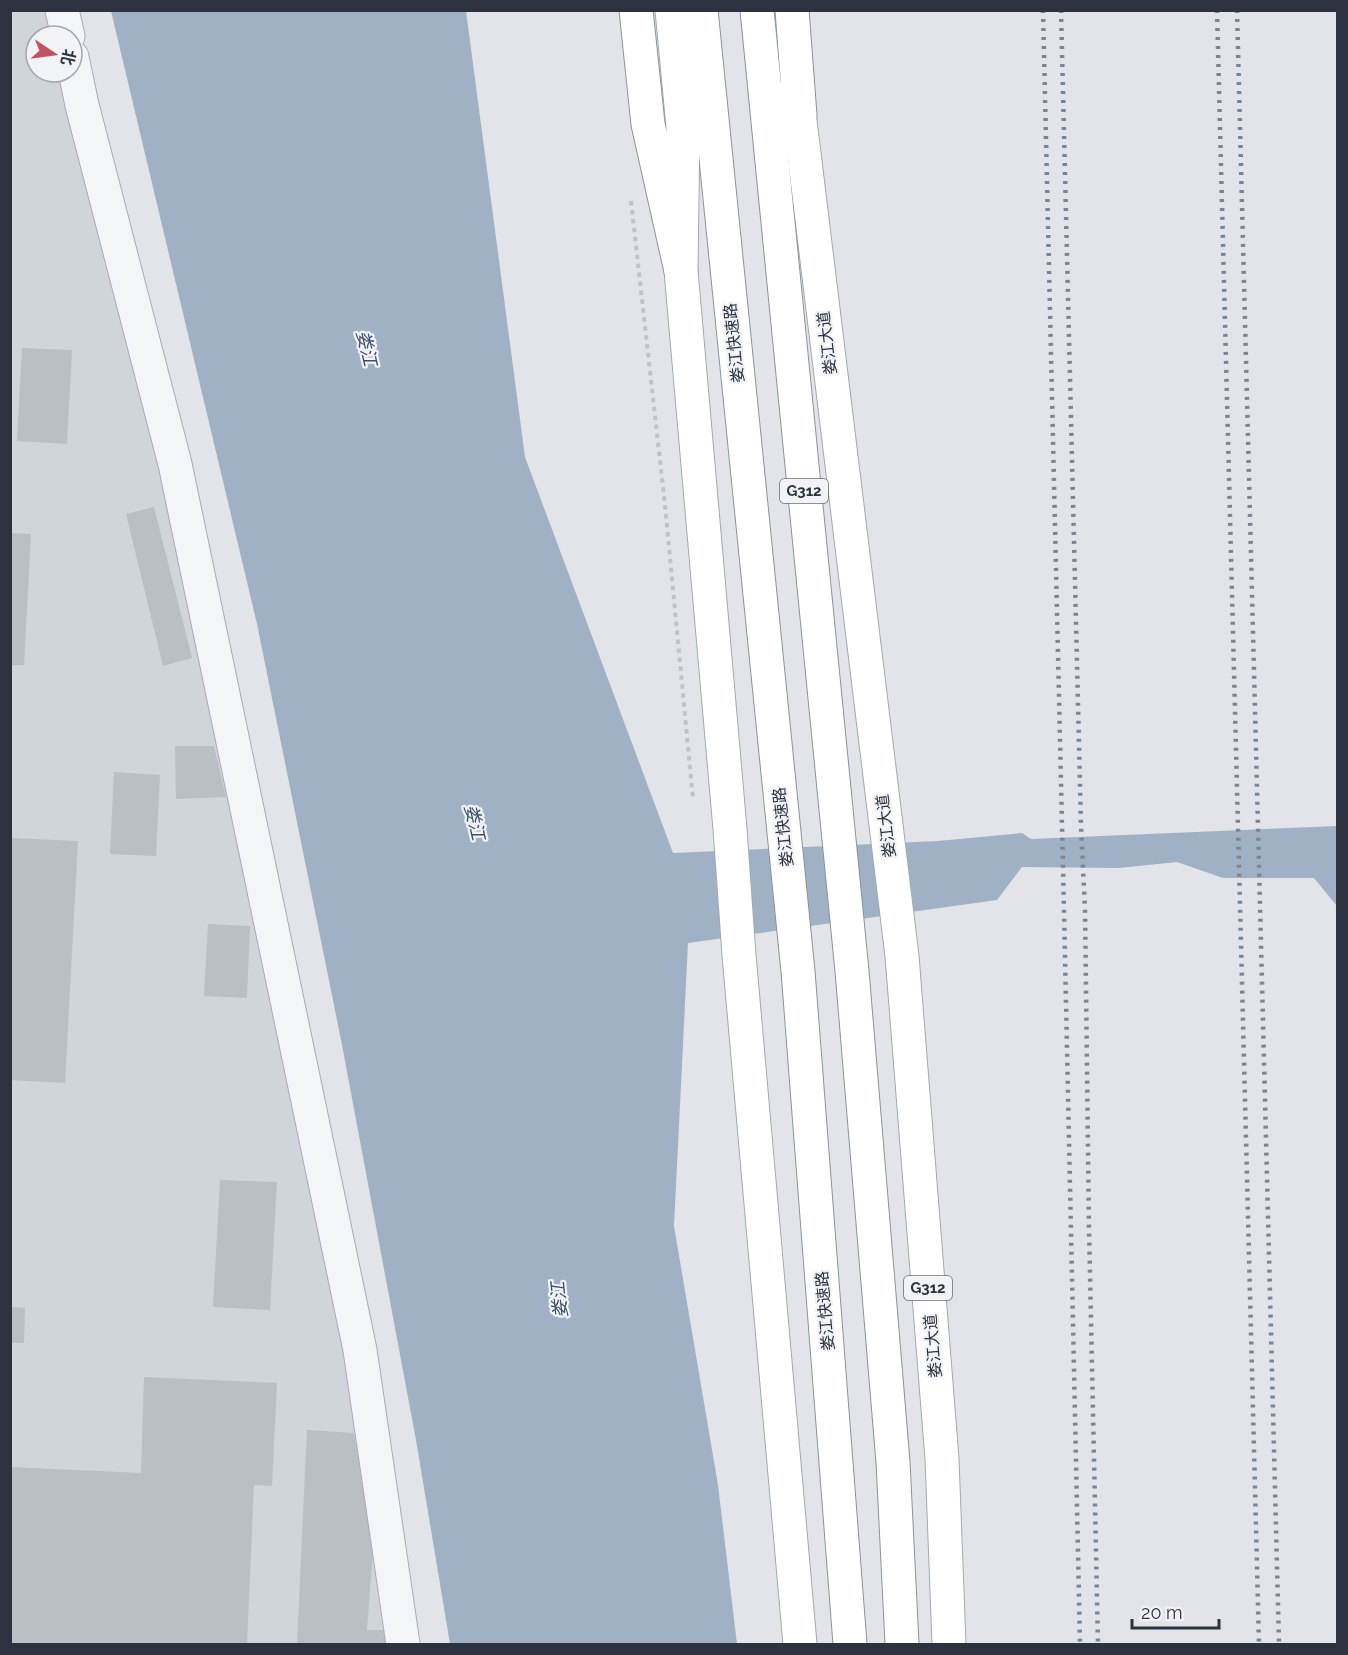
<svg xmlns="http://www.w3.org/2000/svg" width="1348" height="1655" viewBox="0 0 1348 1655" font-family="Raleway,'Noto Sans SC',sans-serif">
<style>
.built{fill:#d0d4db}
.water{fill:#a1b1c5}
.building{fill:#babec5}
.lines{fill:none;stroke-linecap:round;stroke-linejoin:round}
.street-casing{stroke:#a8abb3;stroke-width:35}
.primary-casing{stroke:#a2a9b3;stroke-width:35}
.highway-casing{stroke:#8b929e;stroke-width:35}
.path{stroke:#c0c2c8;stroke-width:4;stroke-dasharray:4.5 4.5;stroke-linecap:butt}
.street{stroke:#f4f5f8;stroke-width:33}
.primary{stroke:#fff;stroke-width:33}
.highway{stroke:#fff;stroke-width:33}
.rail{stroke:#7d8491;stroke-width:4.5;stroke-dasharray:3 6;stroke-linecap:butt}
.labels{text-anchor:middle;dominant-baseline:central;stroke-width:4.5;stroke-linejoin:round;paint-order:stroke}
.shield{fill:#f1f3f7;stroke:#676c76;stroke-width:1.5}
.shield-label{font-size:15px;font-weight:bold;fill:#2c323f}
.street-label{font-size:16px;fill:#2c323f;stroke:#f1f3f7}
.water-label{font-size:18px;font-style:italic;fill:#3a506f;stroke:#f1f3f7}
</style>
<rect width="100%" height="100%" fill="#e2e4e9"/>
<polygon class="built" points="52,10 57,36 36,36 36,72 65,72 153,424 337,1296 389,1644 11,1644 10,11"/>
<polygon class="water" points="111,11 466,11 525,457 673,853 938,841 1022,833 1031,839 1337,826 1337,906 1314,878 1223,878 1177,862 1119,868 1022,867 997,900 688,943 674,1226 718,1485 737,1644 450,1644 416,1440 342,1045 257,624"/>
<g class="building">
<polygon points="22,348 72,350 67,444 17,441"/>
<polygon points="154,507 192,658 163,666 126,514"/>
<polygon points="10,533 31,534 24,665 10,665"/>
<polygon points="175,746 214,746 226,797 176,799"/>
<polygon points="114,772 160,775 156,856 110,854"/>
<polygon points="10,838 78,841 65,1083 10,1080"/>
<polygon points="208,924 250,926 247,998 204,996"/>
<polygon points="220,1180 277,1182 270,1310 213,1307"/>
<polygon points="10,1307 25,1308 24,1343 10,1343"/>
<polygon points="144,1377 277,1383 272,1486 254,1485 247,1644 10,1644 10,1467 141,1473"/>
<polygon points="307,1430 354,1433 373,1549 367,1630 385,1630 386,1644 297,1644"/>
</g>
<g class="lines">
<defs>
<g id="street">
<polyline points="62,10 68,36"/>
<polyline points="72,57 82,105 175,464 360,1350 403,1644"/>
</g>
<g id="primary">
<polyline points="672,10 683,127 681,271 730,829 739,955 800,1644"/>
<polyline points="796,88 902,956 942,1459 949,1644"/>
</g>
<g id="highway">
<polyline points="636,10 648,124 681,271"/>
<polyline points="701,10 798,971 850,1644"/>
<polyline points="757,10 852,971 893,1462 902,1644"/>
<polyline points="792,10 800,115"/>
</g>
</defs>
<use href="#street" class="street-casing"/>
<use href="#primary" class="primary-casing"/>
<use href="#highway" class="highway-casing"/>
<polyline class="path" points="631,201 665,505 693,799"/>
<use href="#street" class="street"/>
<use href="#primary" class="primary"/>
<use href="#highway" class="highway"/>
<g class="rail">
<polyline points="1043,10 1064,911 1080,1644"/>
<polyline points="1061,10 1081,826 1085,909 1089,1227 1098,1644"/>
<polyline points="1217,10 1259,1644"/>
<polyline points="1237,10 1279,1644"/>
</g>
</g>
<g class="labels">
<g class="shield">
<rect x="780" y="479" width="48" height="24" rx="4.5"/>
<rect x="904" y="1276" width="48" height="24" rx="4.5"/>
</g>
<g class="shield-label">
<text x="804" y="491">G312</text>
<text x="928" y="1288">G312</text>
</g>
<g class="street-label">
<text transform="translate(734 343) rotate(-96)">娄江快速路</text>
<text transform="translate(827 343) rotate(-97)">娄江大道</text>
<text transform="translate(886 826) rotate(-97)">娄江大道</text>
<text transform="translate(783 827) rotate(-96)">娄江快速路</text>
<text transform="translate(825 1311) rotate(-95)">娄江快速路</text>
<text transform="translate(933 1346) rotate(-95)">娄江大道</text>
</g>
<g class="water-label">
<text transform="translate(367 348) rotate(77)">娄江</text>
<text transform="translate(475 822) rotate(77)">娄江</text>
<text transform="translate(559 1300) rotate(-96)">娄江</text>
</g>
</g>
<rect width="1348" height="1655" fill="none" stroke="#2c323f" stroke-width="24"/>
<g transform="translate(54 54) rotate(103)"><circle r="28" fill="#f1f3f7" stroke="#a2a6ad" stroke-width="1.5"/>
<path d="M0-4.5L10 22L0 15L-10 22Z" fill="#c15460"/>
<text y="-9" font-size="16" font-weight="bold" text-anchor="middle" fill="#2c323f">北</text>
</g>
<path d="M1132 1619v9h87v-9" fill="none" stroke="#2c323f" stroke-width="3"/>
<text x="1141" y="1619" font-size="18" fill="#2c323f" stroke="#f1f3f7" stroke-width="4.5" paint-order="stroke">20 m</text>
</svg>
